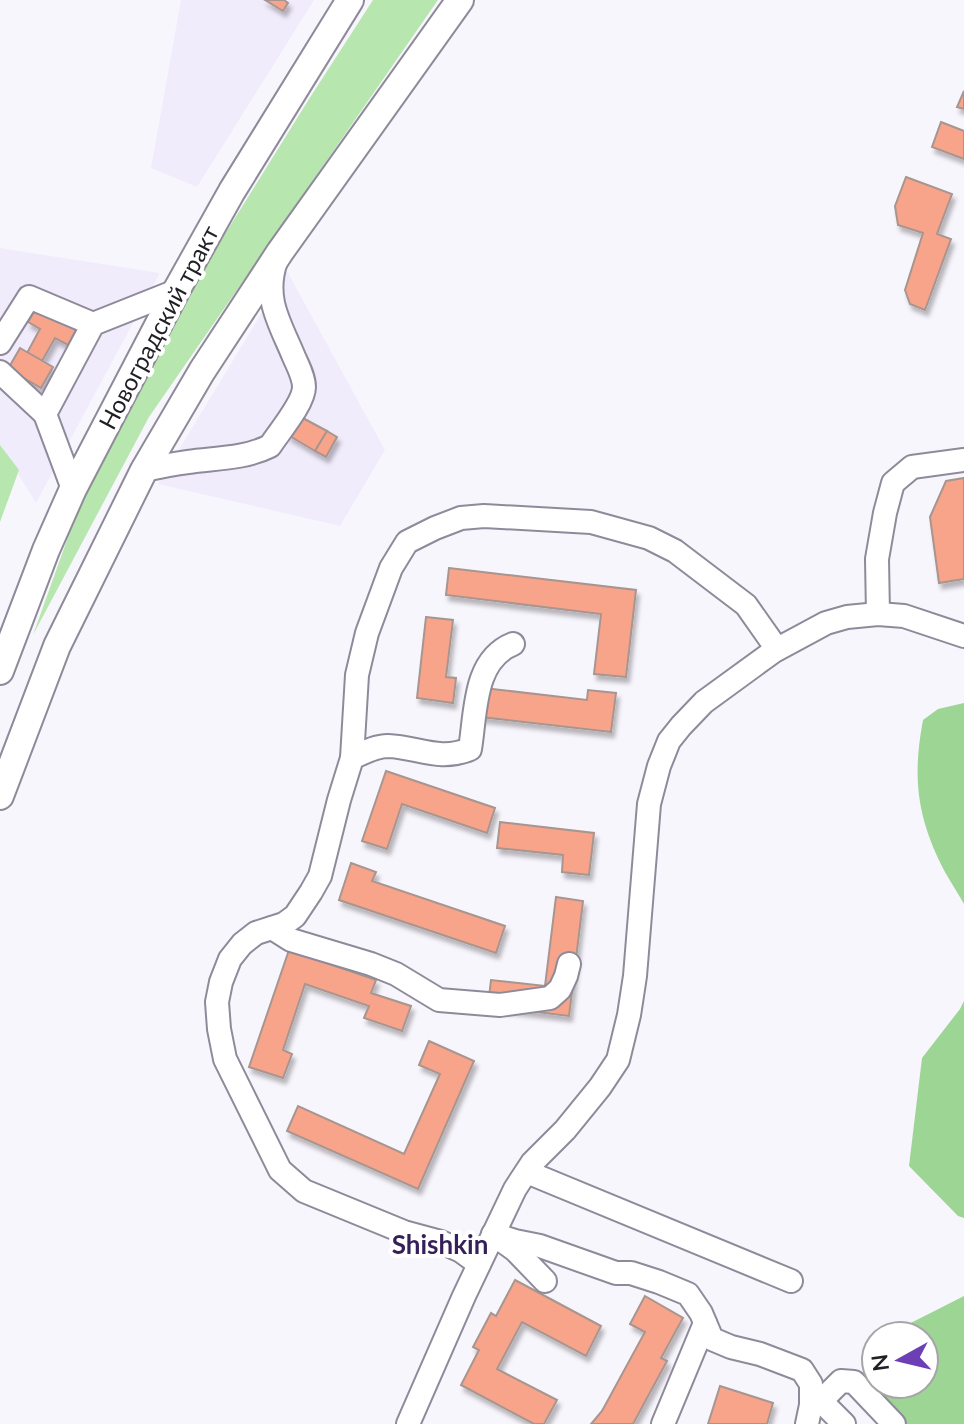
<svg xmlns="http://www.w3.org/2000/svg" width="964" height="1424" viewBox="0 0 964 1424" font-family="Lato,sans-serif">
<style>
.built{fill:#f1ecfc}
.green{fill:#b7e7af}
.forest{fill:#9dd595}
.building{fill:#f7a48b;stroke:#a8958f;stroke-width:2;filter:url(#shadow)}
.lines{fill:none;stroke-linecap:round;stroke-linejoin:round}
.minor-casing{stroke:#8f8a9a;stroke-width:26}
.major-casing{stroke:#8f8a9a;stroke-width:30}
.minor{stroke:#fff;stroke-width:22}
.major{stroke:#fff;stroke-width:26}
.labels{text-anchor:middle;dominant-baseline:central;stroke-width:8;stroke-linejoin:round;paint-order:stroke}
.street-label{font-size:24px;fill:#211e25;stroke:#fff}
.neighbourhood-label{font-size:26px;font-weight:bold;fill:#341f59;stroke:#fff}
</style>
<defs>
<filter id="shadow"><feDropShadow dx="3" dy="5.5" stdDeviation="2" flood-color="#0004"/></filter>
</defs>
<rect width="100%" height="100%" fill="#f8f6fd"/>
<g class="built">
<polygon points="181,0 314,0 197,187 151,168"/>
<polygon points="0,248 160,273 36,503 0,445"/>
<polygon points="287,271 385,450 340,526 158,484"/>
</g>
<g class="green">
<polygon points="373,0 438,0 149,417 33,635 72,526 121,415 207,263 309,99"/>
<polygon points="0,445 19,470 0,522"/>
</g>
<g class="forest">
<path d="M964,703V904C958,893 951,883 945,872C917,819 912,778 923,720L938,709Z"/>
<polygon points="964,1001 964,1218 958,1216 909,1166 922,1058 960,1009"/>
<polygon points="964,1296 964,1424 905,1424 879,1407 867,1345 876,1340 876,1384 924,1384 924,1336 885,1336"/>
</g>
<g class="building">
<polygon points="265,0 284,0 288,3 283,11"/>
<polygon points="964,91 964,109 957,107"/>
<polygon points="941,122 964,131 964,159 932,147"/>
<polygon points="906,177 952,194 937,234 951,239 925,310 910,304 905,290 923,233 898,225 895,206"/>
<polygon points="36,308 76,330 68,345 55,338 42,361 27,353 40,329 28,322"/>
<polygon points="20,348 53,367 41,388 8,369"/>
<polygon points="299,416 327,431 315,451 288,435"/>
<polygon points="327,431 337,437 326,457 315,451"/>
<polygon points="964,478 964,579 939,583 930,517 946,481"/>
<polygon points="449,568 636,590 626,677 594,674 601,614 446,595"/>
<polygon points="426,617 453,620 446,677 456,678 453,703 417,698"/>
<polygon points="484,688 587,700 588,690 616,693 611,732 481,717"/>
<polygon points="386,771 495,808 487,833 402,804 387,849 362,841"/>
<polygon points="500,822 594,833 589,875 562,872 563,855 497,848"/>
<polygon points="351,863 376,872 372,881 505,926 496,953 339,900"/>
<polygon points="556,897 583,901 569,1016 488,1006 491,980 545,986"/>
<polygon points="289,950 376,980 371,993 411,1006 402,1031 364,1018 369,1006 305,984 283,1050 292,1054 283,1078 249,1067"/>
<polygon points="429,1041 474,1061 418,1189 287,1131 298,1106 404,1154 440,1074 419,1065"/>
<polygon points="515,1280 601,1326 586,1356 522,1322 497,1369 557,1400 544,1424 534,1424 461,1385 479,1350 473,1347 491,1313 496,1316"/>
<polygon points="645,1296 683,1318 661,1358 667,1361 633,1424 591,1424 602,1411 645,1332 630,1324"/>
<polygon points="720,1386 773,1403 767,1424 708,1424"/>
</g>
<g class="lines">
<defs>
<g id="minor">
<polyline points="0,343 29,297 93,324"/>
<polyline points="0,372 45,414"/>
<path d="M144,470C158,467 173,464 188,462C215,458 244,459 270,446C279,432 304,403 304,387C304,377 298,366 294,357C280,323 263,299 276,261"/>
<polyline points="73,489 45,414 93,324 176,291"/>
<polyline points="878,614 877,559 885,513 893,483 912,467 964,460"/>
<polyline points="352,758 357,675 367,633 391,568 407,542 435,528 461,518 484,516 591,522 649,538 675,551 746,605 777,649"/>
<polyline points="272,928 291,940 371,964 396,974 439,1000 500,1005 550,998 560,989 566,976 569,964"/>
<polyline points="527,1172 791,1281"/>
<polyline points="493,1234 515,1241 540,1246 616,1273 631,1273 659,1282 688,1294 701,1313 712,1339 731,1347 760,1354 802,1370 811,1384 811,1405 807,1424"/>
<polyline points="501,1240 515,1250 545,1281"/>
<path d="M479,1264L461,1251L441,1242L404,1232L304,1191L280,1170L225,1059L219,1029L217,1002L221,982L230,959L242,944L256,933L284,924L295,916L311,892L320,876L339,800L352,758C363,753 375,746 388,746C418,747 439,762 470,749C476,713 473,660 513,644"/>
<polyline points="812,1392 844,1424"/>
<polyline points="821,1401 841,1381 854,1382 894,1424"/>
<polyline points="408,1424 464,1296 515,1189 532,1163 565,1130 600,1087 618,1060 629,1015 635,976 649,804 659,766 669,741 681,726 704,702 774,651 826,623 847,617 878,614 904,616 964,636"/>
<polyline points="663,1424 705,1323"/>
</g>
<g id="major">
<polyline points="0,671 46,550 73,489 176,291 232,191 350,0"/>
<polyline points="0,796 57,646 144,470 202,371 280,252 460,0"/>
</g>
</defs>
<use href="#minor" class="minor-casing"/>
<use href="#major" class="major-casing"/>
<use href="#minor" class="minor"/>
<use href="#major" class="major"/>
</g>
<g class="labels">
<g class="street-label">
<text transform="translate(158 327) rotate(-62)">Новоградский тракт</text>
</g>
<g class="neighbourhood-label">
<text x="440" y="1244">Shishkin</text>
</g>
</g>
<g transform="translate(900 1360) rotate(262)"><circle r="38" fill="#ffffff" stroke="#a6a5a8" stroke-width="2"/>
<path d="M0-6L14 30L0 20L-14 30Z" fill="#6c3fb7"/>
<text y="-12" font-size="22" font-weight="bold" text-anchor="middle" fill="#211e25">N</text>
</g>
</svg>
